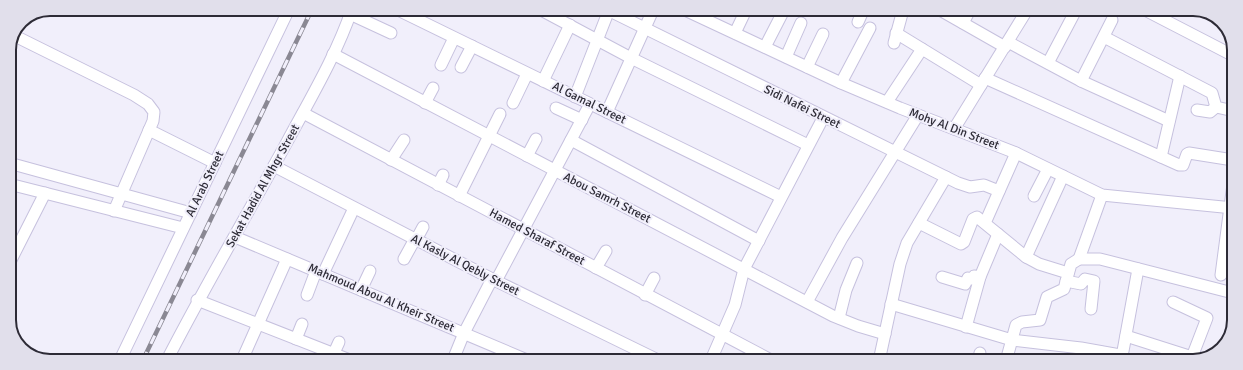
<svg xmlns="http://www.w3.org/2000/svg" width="1243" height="370" viewBox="0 0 1243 370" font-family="Signika,sans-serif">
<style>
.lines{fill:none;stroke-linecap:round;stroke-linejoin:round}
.minor-casing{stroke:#c6c1de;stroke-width:13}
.minor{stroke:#fff;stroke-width:11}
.rail-casing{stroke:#8a8893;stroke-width:4.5}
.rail{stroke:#f1effb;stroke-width:3;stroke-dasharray:9;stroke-linecap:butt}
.labels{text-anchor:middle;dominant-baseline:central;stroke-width:4;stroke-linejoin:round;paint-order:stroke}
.street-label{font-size:12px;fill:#2d2b36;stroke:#f1effb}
.rim{fill:none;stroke:#2d2b36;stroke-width:2}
</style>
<rect width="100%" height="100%" fill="#f1effb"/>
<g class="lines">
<defs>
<g id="minor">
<polyline points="396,9 781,197"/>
<polyline points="541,10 631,58 808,145"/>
<polyline points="608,10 958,183 970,187 984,185 999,191"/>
<polyline points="685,10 841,83 900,108 1016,153 1102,195 1233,208"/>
<polyline points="940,10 1005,47"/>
<polyline points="1145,10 1234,56"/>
<polyline points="350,14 391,33"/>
<polyline points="858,22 862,13"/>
<polyline points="963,23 970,10"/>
<polyline points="735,33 746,10"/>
<polyline points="896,33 981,85"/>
<polyline points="15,36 134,95 148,104 154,112 153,121 114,211"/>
<polyline points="1104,37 1212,93 1216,107 1234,111"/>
<polyline points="1008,42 1081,81 1169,121"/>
<polyline points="894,43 903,10"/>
<polyline points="765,47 784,10"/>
<polyline points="333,54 833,316 858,326 885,334"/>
<polyline points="786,57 801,23"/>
<polyline points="1048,63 1076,10"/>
<polyline points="441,65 454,38"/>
<polyline points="461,67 472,46"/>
<polyline points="807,67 823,34"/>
<polyline points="985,78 1179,165 1183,165 1187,154 1189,153 1233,160"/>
<polyline points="543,81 570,25"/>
<polyline points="1081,81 1112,20"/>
<polyline points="841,83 870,28"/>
<polyline points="575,97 609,10"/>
<polyline points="887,102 922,49"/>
<polyline points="425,103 433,88"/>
<polyline points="513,103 527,74"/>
<polyline points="556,108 582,120"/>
<polyline points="1197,110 1210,112 1216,107"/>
<polyline points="607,112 653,10"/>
<polyline points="303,113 771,360"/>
<polyline points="954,129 1027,10"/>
<polyline points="149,130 215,163"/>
<polyline points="571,140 759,241"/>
<polyline points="527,156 536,139"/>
<polyline points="1161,157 1180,76"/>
<polyline points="391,160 404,140"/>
<polyline points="9,163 191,213"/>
<polyline points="274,166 496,281 658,360"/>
<polyline points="9,184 183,228"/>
<polyline points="438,185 443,175"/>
<polyline points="459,196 500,114"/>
<polyline points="1034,196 1048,169"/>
<polyline points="919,223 961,244 964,242 973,219 977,217 1026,257 1039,264 1068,273"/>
<polyline points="985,223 1016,153"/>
<polyline points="235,237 527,360"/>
<polyline points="416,240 423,227"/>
<polyline points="1026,257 1063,176"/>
<polyline points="404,259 415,239"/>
<polyline points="1079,259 1102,195"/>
<polyline points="9,264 45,193"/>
<polyline points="596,268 606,251"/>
<polyline points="323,274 354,208"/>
<polyline points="1221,275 1233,184"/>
<polyline points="942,277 965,284 968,278 972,279 974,276 980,277"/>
<polyline points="496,281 590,104"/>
<polyline points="1066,281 1081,284 1085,279 1094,281 1091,309"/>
<polyline points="361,290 370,271"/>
<polyline points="307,295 316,271"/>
<polyline points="645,295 654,278"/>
<polyline points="197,300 350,360"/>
<polyline points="807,302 842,238 918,115"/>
<polyline points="891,304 1012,340 1081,348 1120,355 1123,351 1138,269"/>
<polyline points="839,318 846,290 857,263"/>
<polyline points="966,327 980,277 998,234"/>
<polyline points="1230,335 1233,323"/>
<polyline points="1126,336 1192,357 1207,318 1173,302"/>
<polyline points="296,339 302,324"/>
<polyline points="334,353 339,342"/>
<polyline points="32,355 42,360"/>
<polyline points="120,360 289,9"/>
<path d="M167,360C205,286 247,215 287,142C310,99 336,56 352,9"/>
<polyline points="242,360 287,259"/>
<polyline points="453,360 464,333 492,279"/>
<polyline points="711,360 735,305 744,269 823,118"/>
<polyline points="879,361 900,264 907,243 946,177"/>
<polyline points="978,361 980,353"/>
<polyline points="1006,361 1016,325 1022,322 1040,320 1047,297 1064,289 1071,264 1079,259 1100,259 1233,293"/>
<polyline points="1097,361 1101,352"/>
</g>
</defs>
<use href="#minor" class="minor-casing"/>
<use href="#minor" class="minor"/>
<defs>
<polyline id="rail" points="143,360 312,9"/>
</defs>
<use href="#rail" class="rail-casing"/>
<use href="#rail" class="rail"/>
</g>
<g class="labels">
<g class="street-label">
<text transform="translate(589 103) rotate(26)">Al Gamal Street</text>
<text transform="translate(802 107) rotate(26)">Sidi Nafei Street</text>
<text transform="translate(954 129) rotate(21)">Mohy Al Din Street</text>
<text transform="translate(205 184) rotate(-64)">Al Arab Street</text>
<text transform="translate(263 186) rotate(-61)">Sekat Hadid Al Mhgr Street</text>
<text transform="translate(607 198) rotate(27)">Abou Samrh Street</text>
<text transform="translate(537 237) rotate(28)">Hamed Sharaf Street</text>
<text transform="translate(465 265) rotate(27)">Al Kasly Al Qebly Street</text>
<text transform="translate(381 298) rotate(23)">Mahmoud Abou Al Kheir Street</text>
</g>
</g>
<path d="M0 0H1243V370H0ZM50 16H1193A34 34 0 0 1 1227 50V320A34 34 0 0 1 1193 354H50A34 34 0 0 1 16 320V50A34 34 0 0 1 50 16Z" fill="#e1dfeb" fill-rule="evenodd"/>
<path class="rim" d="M50 16H1193A34 34 0 0 1 1227 50V320A34 34 0 0 1 1193 354H50A34 34 0 0 1 16 320V50A34 34 0 0 1 50 16Z"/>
</svg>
